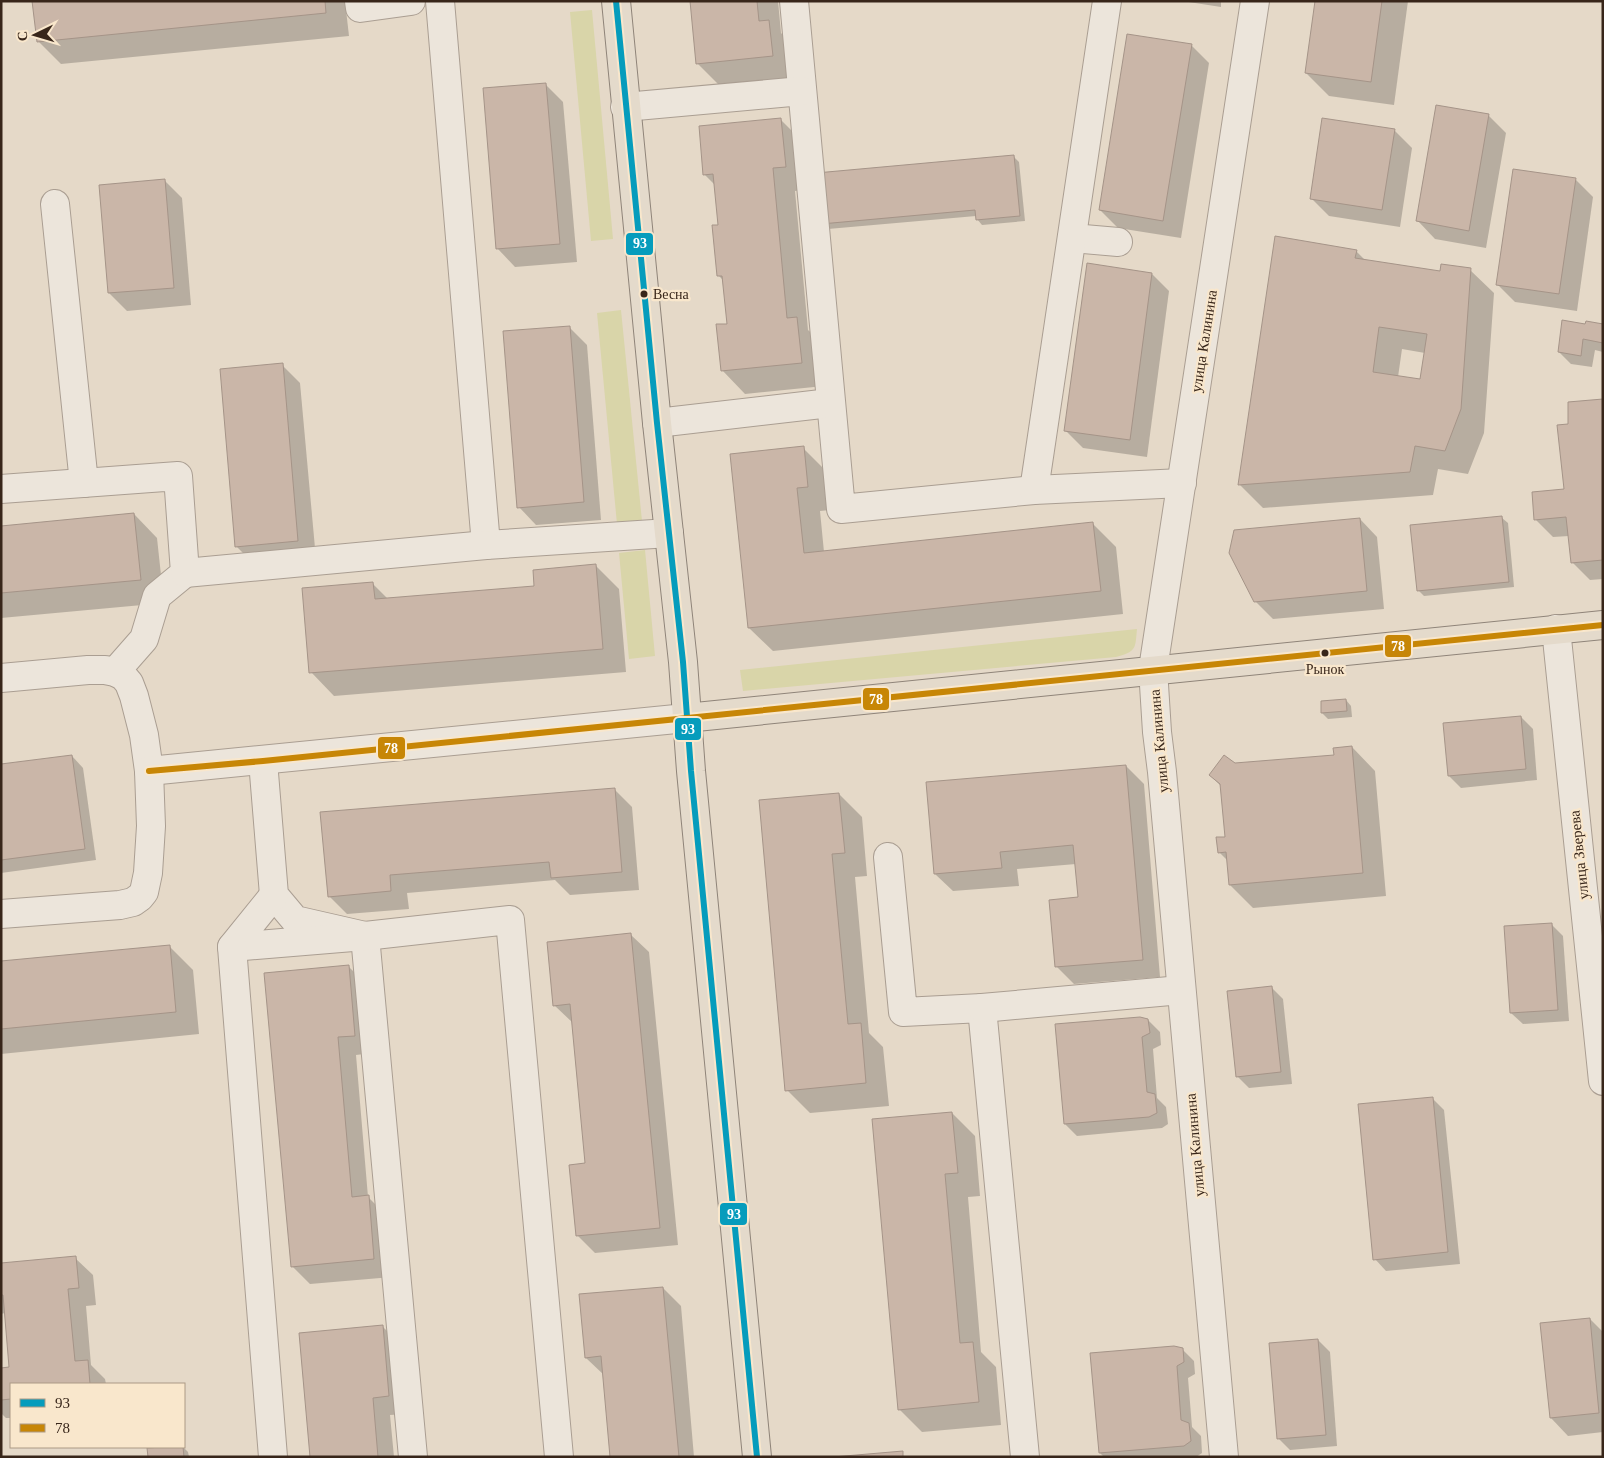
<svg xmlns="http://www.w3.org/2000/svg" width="1604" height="1458" viewBox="0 0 1604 1458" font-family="Georgia,serif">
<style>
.green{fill:#d9d5a9}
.shadow{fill:#0003;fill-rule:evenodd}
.building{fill:#cab6a8;stroke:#a59488;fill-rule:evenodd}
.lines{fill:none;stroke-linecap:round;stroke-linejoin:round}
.minor-casing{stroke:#aa9e92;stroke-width:30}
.major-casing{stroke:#8f8479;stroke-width:30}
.minor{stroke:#ece5db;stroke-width:28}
.major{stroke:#e4dacb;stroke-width:28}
.bus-1-casing{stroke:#f9e7cc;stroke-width:10}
.bus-2-casing{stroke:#f9e7cc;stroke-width:10}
.bus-1{stroke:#069cbc;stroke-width:6}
.bus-2{stroke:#c78606;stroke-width:6}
.bus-dot{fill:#38261a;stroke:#f9e7cc;stroke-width:2}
.labels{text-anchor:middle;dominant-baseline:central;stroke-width:4.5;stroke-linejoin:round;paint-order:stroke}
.bus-label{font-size:14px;fill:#38261a;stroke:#f9e7cc;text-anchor:start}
.street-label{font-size:15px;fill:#38261a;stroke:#f9e7cc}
.line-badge{stroke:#f9e7cc;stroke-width:2}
.badge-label{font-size:14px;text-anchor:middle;font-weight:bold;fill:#fff}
</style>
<rect width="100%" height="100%" fill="#e5d9c8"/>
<g class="green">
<polygon points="592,10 613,239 591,241 570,12"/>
<polygon points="621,310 642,521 617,524 597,313"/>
<polygon points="645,550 655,656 629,659 619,553"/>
<path d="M1137,629C1135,649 1137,651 1116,657L743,691L740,670Z"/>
</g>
<g class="shadow">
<polygon points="34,1 345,1 349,36 61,64 38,41"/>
<polygon points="691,1 778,1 781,33 792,44 795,79 720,86 697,63"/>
<polygon points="1182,1 1221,1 1221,7"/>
<polygon points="1316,1 1408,1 1394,105 1329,96 1306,73"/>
<polygon points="1191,45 1209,63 1181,238 1118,228 1100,210"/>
<polygon points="546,85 563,102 577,262 515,267 498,249"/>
<polygon points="1488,115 1506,133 1486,248 1435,239 1418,221"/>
<polygon points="781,120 804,143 808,189 795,191 808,330 820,341 824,386 745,394 722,370 728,325 724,281 719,276 719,226 715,185 704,174"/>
<polygon points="1394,130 1412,148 1400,227 1329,216 1312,199"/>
<polygon points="1013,156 1019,162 1025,221 982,225 977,219 976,216 828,229 822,224"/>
<polygon points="1575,179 1593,197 1577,311 1515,302 1498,285"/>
<polygon points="164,180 182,198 191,305 127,311 109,293"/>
<path d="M1356,251L1366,261L1441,273L1470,270L1494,293L1484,433L1468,474L1438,469L1433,495L1263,508L1240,485ZM1402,349L1425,353L1421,381L1398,377Z"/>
<polygon points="1152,274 1169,291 1147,457 1083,448 1065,430"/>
<polygon points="1586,325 1603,325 1603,352 1595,350 1592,367 1571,364 1559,352"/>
<polygon points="569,327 587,345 601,520 536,525 519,507"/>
<polygon points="282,365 300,383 316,559 254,564 236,546"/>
<polygon points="1603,400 1603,579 1590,580 1572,562 1569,536 1553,537 1536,520 1565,490 1570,425"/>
<polygon points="803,448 826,471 830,510 820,511 824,552 1093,524 1116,547 1123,614 773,651 749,628"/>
<polygon points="134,514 157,538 164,603 1,618 1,527"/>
<polygon points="1502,518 1508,523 1514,587 1424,596 1418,590"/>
<polygon points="1360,519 1377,537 1384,609 1273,619 1255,601"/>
<polygon points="596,566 619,589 626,672 334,696 311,672 373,584 388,599 535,587"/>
<polygon points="1346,700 1351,706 1352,717 1328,719 1322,713 1322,702"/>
<polygon points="1521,717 1533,729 1537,780 1461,788 1449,776"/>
<polygon points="1352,747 1375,771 1386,896 1253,908 1230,885 1228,861 1219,852 1226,838 1221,786 1210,775 1335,756"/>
<polygon points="72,756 83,768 96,860 1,873 1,765"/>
<polygon points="1126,766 1144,784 1160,977 1074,984 1056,966 1079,898 1076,864 1017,869 1019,886 953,891 935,874"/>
<polygon points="614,789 632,807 639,890 570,895 555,880 407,893 409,909 347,914 329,896"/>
<polygon points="839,794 862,817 867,876 855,877 869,1033 883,1047 889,1106 810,1113 787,1090"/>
<polygon points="1551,924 1563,936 1569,1021 1523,1024 1511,1013"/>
<polygon points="631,935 649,952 678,1245 595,1253 577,1235 587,1164 573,1023 554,1005"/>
<polygon points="169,946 193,970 199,1034 1,1054 1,963"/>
<polygon points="348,966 366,984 372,1053 356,1055 368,1197 386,1215 392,1277 310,1284 292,1266"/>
<polygon points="1271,987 1283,999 1292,1084 1249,1088 1237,1076"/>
<polygon points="1148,1020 1160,1032 1161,1045 1153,1049 1157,1098 1166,1107 1168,1124 1162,1128 1077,1136 1065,1124"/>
<polygon points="1432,1098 1444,1110 1460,1264 1386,1271 1375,1259"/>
<polygon points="952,1113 975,1136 980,1196 968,1197 981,1352 996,1367 1001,1425 922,1432 899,1409"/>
<polygon points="75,1258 93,1275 96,1305 86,1306 91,1365 105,1379 106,1384 11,1384 11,1418 6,1418 1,1413 1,1369 10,1368 5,1313 1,1314 1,1264"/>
<polygon points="663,1288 681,1306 694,1457 611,1457 604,1375 586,1358"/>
<polygon points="1590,1319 1603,1332 1603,1432 1568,1436 1551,1418"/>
<polygon points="382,1326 400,1344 406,1414 390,1415 394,1457 311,1457"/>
<polygon points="1318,1340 1330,1352 1337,1446 1290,1450 1279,1439"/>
<polygon points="1182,1349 1194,1361 1195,1374 1188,1378 1192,1427 1201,1436 1202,1453 1196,1457 1104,1457 1100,1453"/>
<polygon points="174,1447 183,1447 188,1452 189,1457 149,1457 148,1449"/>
</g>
<g class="building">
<polygon points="32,1 325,1 326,13 37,42"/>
<polygon points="690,1 757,1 759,21 769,20 773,56 696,64"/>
<polygon points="1315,1 1382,1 1371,82 1305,73"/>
<polygon points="1127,34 1192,44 1163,221 1099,210"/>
<polygon points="546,83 560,244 496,249 483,88"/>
<polygon points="1436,105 1489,114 1469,231 1416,221"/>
<polygon points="781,118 786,167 773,168 787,318 797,317 802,363 721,371 716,324 727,324 722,276 717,276 712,225 718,225 713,174 703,175 699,126"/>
<polygon points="1322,118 1395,129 1382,210 1310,199"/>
<polygon points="1014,155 1020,216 976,220 975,210 821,224 816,173"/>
<polygon points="1513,169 1576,178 1559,294 1496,285"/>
<polygon points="165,179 174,288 108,293 99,185"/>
<path d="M1275,236L1357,250L1355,258L1440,271L1441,264L1471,268L1461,409L1445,451L1415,446L1410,472L1238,485ZM1379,327L1427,334L1420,379L1373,372Z"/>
<polygon points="1087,263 1152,273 1130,440 1064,431"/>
<polygon points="1562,320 1585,324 1586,321 1603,324 1603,343 1583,339 1581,356 1558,352"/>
<polygon points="570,326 584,502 517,508 503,331"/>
<polygon points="283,363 298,541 235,547 220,369"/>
<polygon points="1603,399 1603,560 1571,563 1566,517 1534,520 1532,492 1564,489 1557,425 1568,424 1568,402"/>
<polygon points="804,446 808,487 797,488 804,553 1093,522 1101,591 748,628 730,454"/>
<polygon points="134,513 141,580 1,593 1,526"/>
<polygon points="1502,516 1509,582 1417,591 1410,525"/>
<polygon points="1360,518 1367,591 1254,602 1229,553 1234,530"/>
<polygon points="596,564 603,649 309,673 302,588 373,582 375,599 534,586 533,570"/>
<polygon points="1346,699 1347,711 1321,713 1321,701"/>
<polygon points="1521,716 1526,769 1448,776 1443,723"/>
<polygon points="1352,746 1363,873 1229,885 1226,852 1218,853 1216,837 1225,837 1220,784 1209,775 1224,755 1235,763 1334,755 1333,748"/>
<polygon points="72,755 85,849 1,860 1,764"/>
<polygon points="1126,765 1143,960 1055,967 1049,900 1078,897 1073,845 1000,852 1002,868 934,874 926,782"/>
<polygon points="615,788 622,872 551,878 549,862 390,875 391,891 328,897 320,812"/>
<polygon points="839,793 845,853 832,854 848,1024 861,1023 866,1083 785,1091 759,800"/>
<polygon points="1552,923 1558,1010 1510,1013 1504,926"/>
<polygon points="631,933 660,1228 576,1236 569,1165 585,1163 570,1004 553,1006 547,942"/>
<polygon points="170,945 176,1012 1,1029 1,961"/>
<polygon points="349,965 355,1036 338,1037 352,1197 369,1195 374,1259 291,1267 264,973"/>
<polygon points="1272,986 1281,1072 1236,1077 1227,991"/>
<polygon points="1140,1017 1148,1019 1150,1033 1142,1037 1147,1092 1155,1094 1157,1113 1149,1117 1064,1124 1055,1024"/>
<polygon points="1433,1097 1448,1252 1373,1260 1358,1104"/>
<polygon points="952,1112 958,1173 945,1174 960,1343 973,1342 979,1402 898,1410 872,1119"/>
<polygon points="76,1256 79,1288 68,1289 75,1361 88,1360 90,1384 11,1384 11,1399 1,1400 1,1368 9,1367 3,1295 1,1295 1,1263"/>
<polygon points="663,1287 679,1457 610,1457 601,1356 585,1358 579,1294"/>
<polygon points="1590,1318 1599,1413 1550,1418 1540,1323"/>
<polygon points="383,1325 389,1396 373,1398 378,1457 310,1457 299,1333"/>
<polygon points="1318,1339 1326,1435 1277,1439 1269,1343"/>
<polygon points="1174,1346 1183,1348 1184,1362 1177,1366 1181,1420 1189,1423 1191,1441 1184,1446 1099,1453 1090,1353"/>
<polygon points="162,1447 183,1447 184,1457 148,1457 147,1448"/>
<polygon points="903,1451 903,1457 833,1457"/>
</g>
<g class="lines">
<defs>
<g id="minor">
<polyline points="359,1 360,8 411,1"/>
<polyline points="440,1 486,545 669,533"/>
<polyline points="794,1 841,509 1034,490 1182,483"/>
<polyline points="625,107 802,91"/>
<polyline points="55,204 84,483"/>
<polyline points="1072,238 1118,242"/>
<polyline points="657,423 830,403"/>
<polyline points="1,489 178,476 185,573 157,596 144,639 115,672"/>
<polyline points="1034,490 1107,1"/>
<polyline points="185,573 486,545"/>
<polyline points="1556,629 1603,1081"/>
<polyline points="1,678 88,670 105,670 115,672 123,676 129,683 134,696 144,735 149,771 151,826 148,873 144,892 140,897 133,902 120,905 1,914"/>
<polyline points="263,761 274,895 295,920 365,936 413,1457"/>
<polyline points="149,771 686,718"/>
<polyline points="888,857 903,1012 982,1008 1025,1457"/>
<polyline points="274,895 232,947 365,936 510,920 559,1457"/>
<polyline points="232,947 273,1457"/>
<polyline points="982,1008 1181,990"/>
<polyline points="1224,1457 1162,772 1157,732 1153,669 1255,1"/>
</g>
<g id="major">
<polyline points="616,1 657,423 683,662 691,771 757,1457"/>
<polyline points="686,718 1603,625"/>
</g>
</defs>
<use href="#minor" class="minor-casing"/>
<use href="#major" class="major-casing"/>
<use href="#minor" class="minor"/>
<use href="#major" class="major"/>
<defs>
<polyline id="bus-1" points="616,1 657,423 683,662 691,771 757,1457"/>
<polyline id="bus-2" points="149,771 263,761 1603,625"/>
</defs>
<use href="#bus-1" class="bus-1-casing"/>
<use href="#bus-2" class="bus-2-casing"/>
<use href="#bus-1" class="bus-1"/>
<use href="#bus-2" class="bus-2"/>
</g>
<g class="bus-dot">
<circle cx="644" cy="294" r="4.5"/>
<circle cx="1325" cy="653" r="4.5"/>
</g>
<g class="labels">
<g class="bus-label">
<text x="653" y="294">Весна</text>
<text x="1325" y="669" text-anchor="middle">Рынок</text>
</g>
<g class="street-label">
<text transform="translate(1204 341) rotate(-81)">улица Калинина</text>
<text transform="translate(1159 741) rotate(-95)">улица Калинина</text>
<text transform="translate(1579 855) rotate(-96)">улица Зверева</text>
<text transform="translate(1195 1145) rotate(-95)">улица Калинина</text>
</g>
</g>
<g class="line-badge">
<rect x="625" y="232" width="29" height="24" rx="5" fill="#069cbc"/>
<rect x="1384" y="634" width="28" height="24" rx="5" fill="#c78606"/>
<rect x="862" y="687" width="28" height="24" rx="5" fill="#c78606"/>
<rect x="674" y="717" width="28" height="24" rx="5" fill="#069cbc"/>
<rect x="377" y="736" width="29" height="24" rx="5" fill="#c78606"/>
<rect x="719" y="1202" width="29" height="24" rx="5" fill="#069cbc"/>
</g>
<g class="badge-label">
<text x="640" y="248">93</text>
<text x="1398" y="651">78</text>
<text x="876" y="704">78</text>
<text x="688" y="734">93</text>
<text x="391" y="753">78</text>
<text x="734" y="1219">93</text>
</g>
<rect width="1604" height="1458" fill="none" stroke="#38261a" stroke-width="5"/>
<rect x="10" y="1383" width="175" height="65" fill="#f9e7cc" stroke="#ac9a85"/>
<rect x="20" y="1399" width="25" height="8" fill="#069cbc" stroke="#ac9a85"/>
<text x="55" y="1408" font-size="15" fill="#38261a">93</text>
<rect x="20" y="1424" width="25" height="8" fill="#c78606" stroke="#ac9a85"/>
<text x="55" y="1433" font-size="15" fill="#38261a">78</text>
<g transform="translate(35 35) rotate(265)" stroke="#f9e7cc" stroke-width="4" paint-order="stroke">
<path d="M0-4L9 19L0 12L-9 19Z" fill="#38261a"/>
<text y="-8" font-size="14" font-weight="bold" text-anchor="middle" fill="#38261a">С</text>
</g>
</svg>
